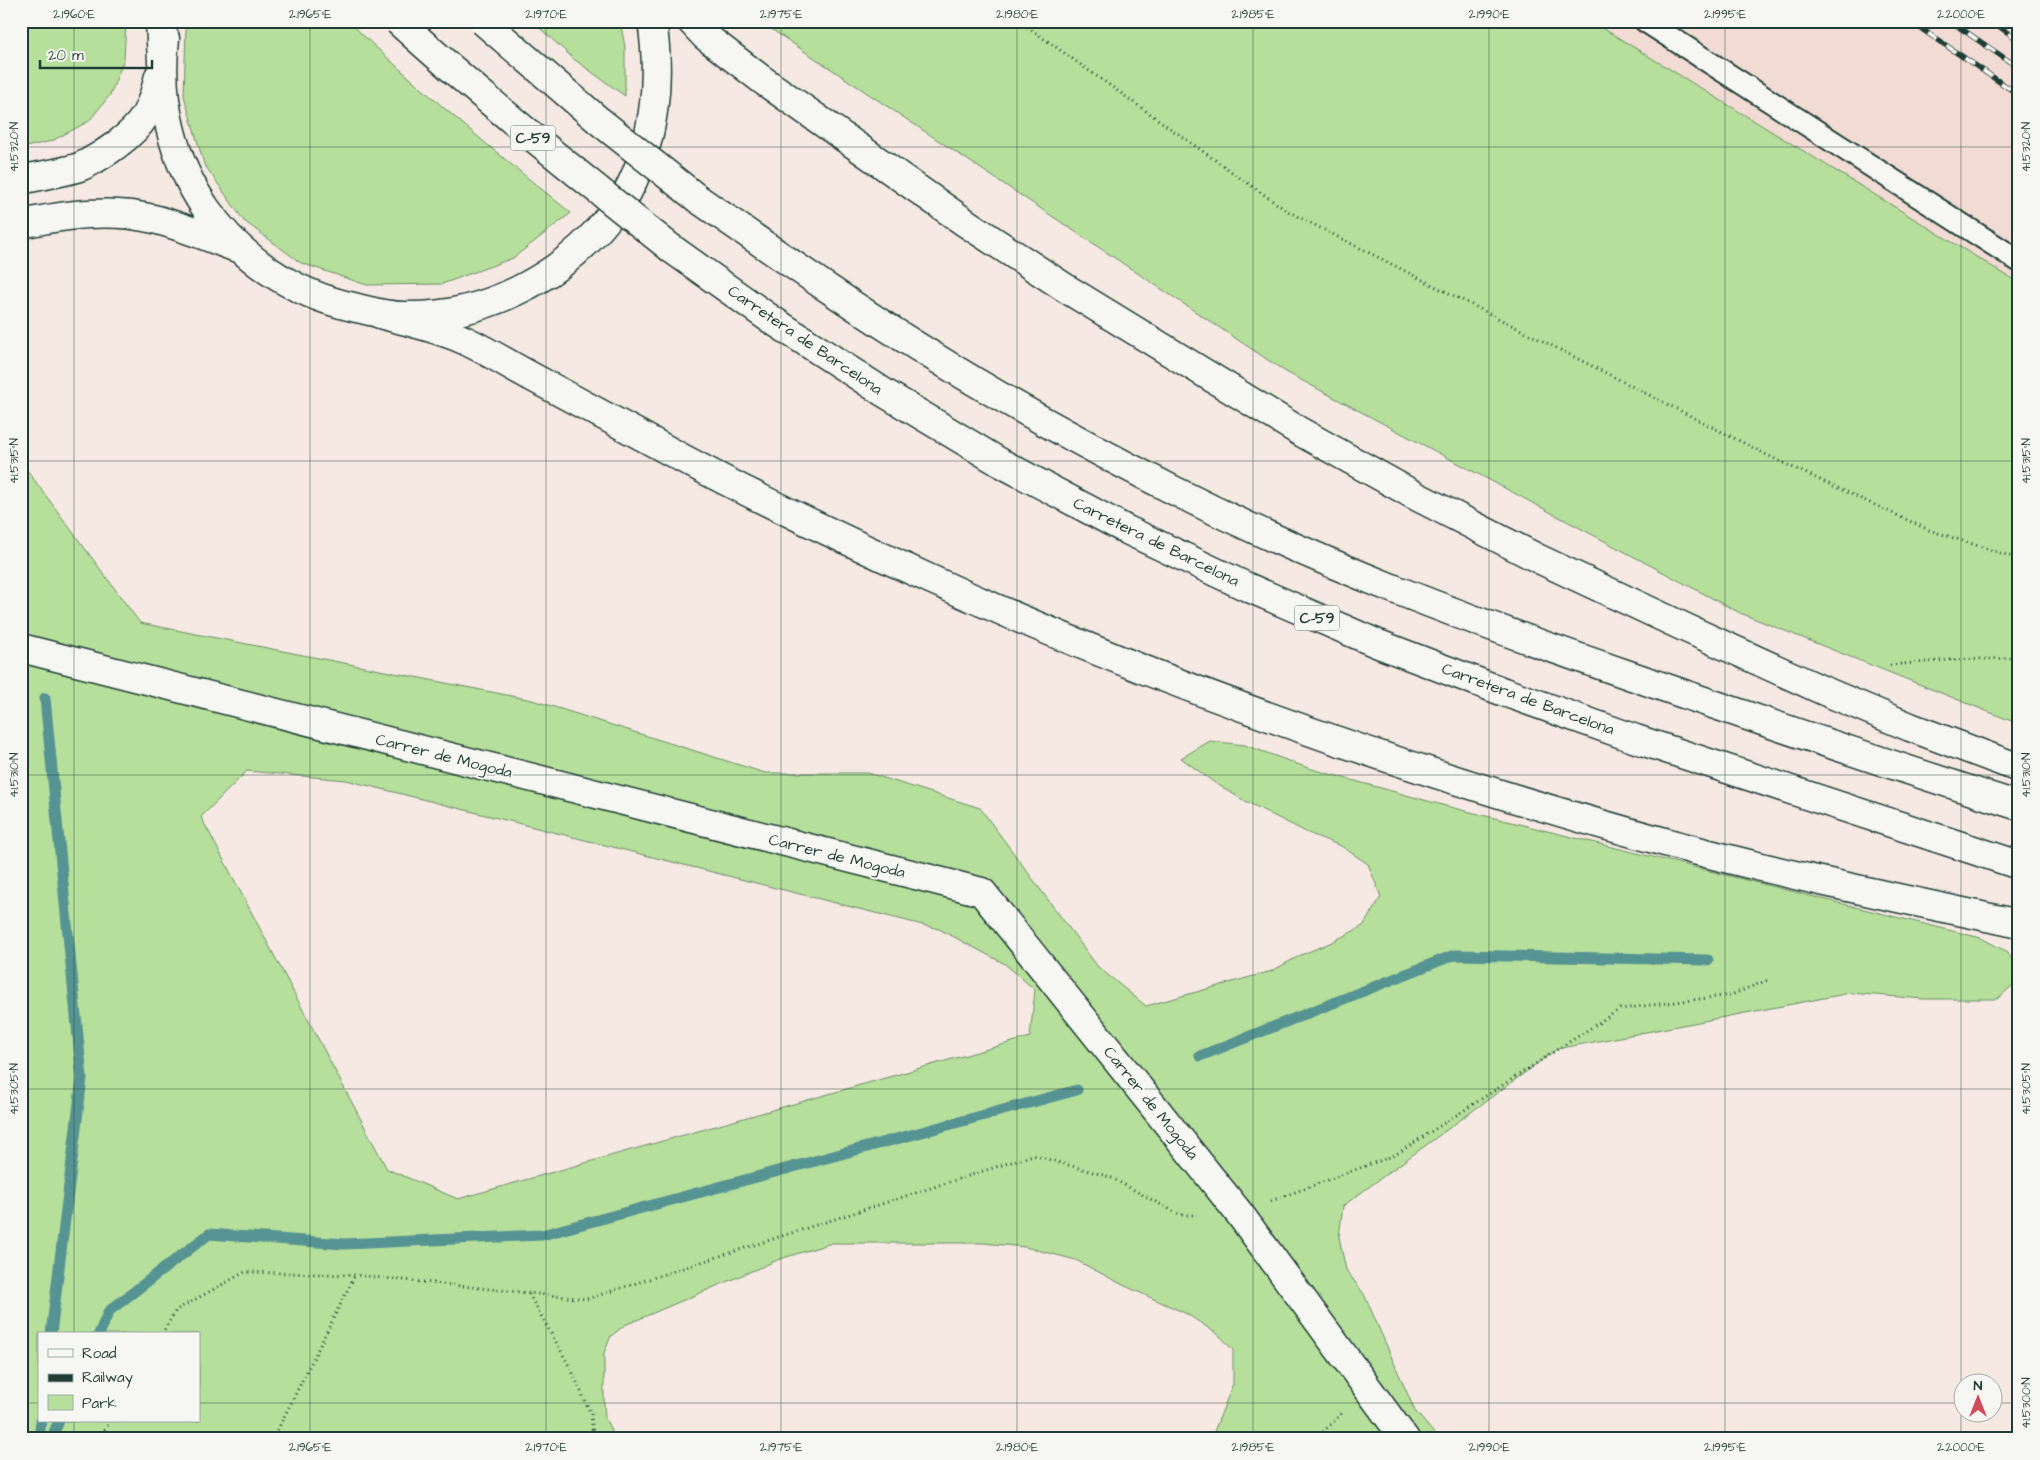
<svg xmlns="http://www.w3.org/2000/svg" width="2040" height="1460" viewBox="0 0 2040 1460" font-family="'Architects Daughter',sans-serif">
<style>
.built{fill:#f2dbd5}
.green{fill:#b6df9b;stroke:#6a8e68;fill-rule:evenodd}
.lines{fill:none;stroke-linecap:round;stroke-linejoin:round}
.stream{stroke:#569393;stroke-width:11}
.service-casing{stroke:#1f3d34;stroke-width:25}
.minor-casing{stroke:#1f3d34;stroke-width:31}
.secondary-casing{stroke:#1f3d34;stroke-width:31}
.trunk-casing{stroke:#1f3d34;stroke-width:31}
.path{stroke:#1f3d34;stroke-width:3;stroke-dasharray:1 4;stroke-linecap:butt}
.service{stroke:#f6f6f2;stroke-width:21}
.minor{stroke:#f6f6f2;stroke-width:28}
.secondary{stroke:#f6f6f2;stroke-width:28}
.trunk{stroke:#f6f6f2;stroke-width:28}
.rail-casing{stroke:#1f3d34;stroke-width:5.5}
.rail{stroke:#f6f6f2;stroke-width:4;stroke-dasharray:11;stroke-linecap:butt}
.trunk-bridge-casing{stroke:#1f3d34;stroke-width:31;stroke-linecap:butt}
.trunk-bridge{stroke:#f6f6f2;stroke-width:28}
.ticks{fill:none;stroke:#1f3d34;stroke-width:1;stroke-opacity:0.45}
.labels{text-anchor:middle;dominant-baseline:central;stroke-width:4;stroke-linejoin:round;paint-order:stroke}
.shield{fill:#f6f6f2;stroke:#60746d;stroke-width:1}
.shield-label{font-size:15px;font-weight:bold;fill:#1f3d34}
.street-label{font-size:16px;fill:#1f3d34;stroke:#f6f6f2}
.neatline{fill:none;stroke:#1f3d34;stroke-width:2}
.ticks-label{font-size:12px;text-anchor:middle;fill:#1f3d34}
</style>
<rect width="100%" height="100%" fill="#f6e8e3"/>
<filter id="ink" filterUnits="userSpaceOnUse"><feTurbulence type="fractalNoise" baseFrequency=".02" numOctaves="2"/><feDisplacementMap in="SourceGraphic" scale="10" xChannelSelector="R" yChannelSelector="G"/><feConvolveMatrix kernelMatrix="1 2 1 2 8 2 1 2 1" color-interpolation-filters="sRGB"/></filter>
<g filter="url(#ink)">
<polygon class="built" points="1107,21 2019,21 2019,401"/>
<g class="green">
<polygon points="21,21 126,21 124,59 110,95 89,121 52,141 21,148"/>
<path d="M187,21H348C419,89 494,151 571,213L513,258L442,284L367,285L301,263L244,221L204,164L184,96L186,26Z"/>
<polygon points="532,21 620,21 625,47 625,96 575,60"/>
<polygon points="759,21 1591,21 2019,283 2019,724 1740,613 1286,372"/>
<path d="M21,462L140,623L532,700L765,773H868L980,808L1098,967L1146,1006L1272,971L1301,955L1332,942L1363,926L1381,897L1368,864L1341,846L1308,833L1241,799L1212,781L1181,758L1210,741L1245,745L1308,768L1446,806L1981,938L2008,952L2019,975V980L1997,999H1924L1850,993L1557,1049L1343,1206L1339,1237L1346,1270L1364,1294L1415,1411L1439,1439H1211L1233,1384V1350L1219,1335L1187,1314L1123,1285L1076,1260L1025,1247L983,1243H832L780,1259L625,1325L611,1336L604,1353V1403L605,1418L615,1439H21ZM247,771L346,780L939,929L1005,964L1035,990L1030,1037L458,1199L387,1169L201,817ZM39,1334H199V1421H39Z"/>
</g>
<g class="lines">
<g class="stream">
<polyline points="45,698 82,1078 51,1334"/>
<polyline points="1200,1056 1454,955 1708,960"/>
<polyline points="99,1334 109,1311 209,1234 344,1244 542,1235 1077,1090"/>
<polyline points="39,1439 41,1421"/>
<polyline points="51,1439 59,1421"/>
</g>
<defs>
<polyline id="service" points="1645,21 2019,261"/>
<polyline id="minor" points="21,648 982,892 1239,1213 1405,1439"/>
<g id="secondary">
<path d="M165,38C150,164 228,279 353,307C370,311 386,316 404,316C484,318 564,277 612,213C617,207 623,200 627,193C655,140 661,79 652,21"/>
<path d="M21,180C40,175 64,173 82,166C102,156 133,136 145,116C152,104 156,89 159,76"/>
<path d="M21,224C65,215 110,208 154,219C181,226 208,237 234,247"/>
</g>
<g id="trunk">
<polyline points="160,21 162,62"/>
<polyline points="691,21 705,36 761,79 966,223 1067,289 1299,431 1416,496 1539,559 1686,628 1822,690 1910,727 2019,768"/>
<path d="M698,199C776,253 854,308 936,358C1013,406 1093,449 1173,490C1319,564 1474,622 1629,675C1758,720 1888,764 2019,806"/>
<polyline points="672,249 769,318 883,392 1001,463 1127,530 1247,587 1376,643 1504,692 1636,739 2019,865"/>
<path d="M380,314C408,322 438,328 464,340C488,351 511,366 534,378C584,405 633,431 682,458C762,501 845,540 928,578C1171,689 1425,777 1683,847C1794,877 1907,900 2019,924"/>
</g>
</defs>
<use href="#service" class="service-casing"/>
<use href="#minor" class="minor-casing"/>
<use href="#secondary" class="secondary-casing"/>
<use href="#trunk" class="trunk-casing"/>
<g class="path">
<polyline points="1019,21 1287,211 1779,461 1929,530 2019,559"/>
<polyline points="1890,665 1949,660 2016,658 2019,652"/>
<polyline points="1271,1201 1395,1155 1620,1009 1731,995 1768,980"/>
<polyline points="529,1294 572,1371 591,1414 593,1439"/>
<polyline points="162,1334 176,1310 245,1272 355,1275 587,1299 1033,1155 1110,1177 1180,1215 1197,1215"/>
<polyline points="100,1439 110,1421"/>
<polyline points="273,1439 355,1275"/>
<polyline points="1316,1439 1344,1411"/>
</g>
<use href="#service" class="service"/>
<use href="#minor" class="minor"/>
<use href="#secondary" class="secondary"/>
<use href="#trunk" class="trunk"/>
<defs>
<g id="rail">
<polyline points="1910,21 2019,95"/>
<polyline points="1950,21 2019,68"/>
<polyline points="1991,21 2019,40"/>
</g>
</defs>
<use href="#rail" class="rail-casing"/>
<use href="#rail" class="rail"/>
<defs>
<g id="trunk-bridge">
<path d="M398,21C486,101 579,175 672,249"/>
<polyline points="483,21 598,120 698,199"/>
</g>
</defs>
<use href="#trunk-bridge" class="trunk-bridge-casing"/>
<use href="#trunk-bridge" class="trunk-bridge"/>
</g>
</g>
<path class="ticks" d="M74,21V1334M310,21V1439M546,21V1439M781,21V1439M1017,21V1439M1253,21V1439M1489,21V1439M1725,21V1439M1961,21V1439M21,147H2019M21,461H2019M21,775H2019M21,1089H2019M21,1403H39M199,1403H1962M1992,1403H2019M74,1421V1439"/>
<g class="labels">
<g class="shield">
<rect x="510.5" y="125.5" width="45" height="25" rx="4"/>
<rect x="1294.5" y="605.5" width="45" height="25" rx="4"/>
</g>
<g class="shield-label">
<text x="533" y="138">C-59</text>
<text x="1317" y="618">C-59</text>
</g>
<g class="street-label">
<text transform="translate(805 340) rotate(34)">Carretera de Barcelona</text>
<text transform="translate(1156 542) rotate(26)">Carretera de Barcelona</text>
<text transform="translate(1528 699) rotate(20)">Carretera de Barcelona</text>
<text transform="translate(444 756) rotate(14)">Carrer de Mogoda</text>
<text transform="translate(837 856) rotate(14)">Carrer de Mogoda</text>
<text transform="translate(1151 1103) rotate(51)">Carrer de Mogoda</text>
</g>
</g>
<rect width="2040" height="1460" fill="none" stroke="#f6f6f2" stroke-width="55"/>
<rect x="38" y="1332" width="162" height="90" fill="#f6f6f2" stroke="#a0aca6"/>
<rect x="48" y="1349" width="25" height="8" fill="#f6f6f2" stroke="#a0aca6"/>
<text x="82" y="1358" font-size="15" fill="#1f3d34">Road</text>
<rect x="48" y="1374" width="25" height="8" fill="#1f3d34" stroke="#a0aca6"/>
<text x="82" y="1382" font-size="15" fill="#1f3d34">Railway</text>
<rect x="48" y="1395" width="25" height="15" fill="#b6df9b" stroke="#a0aca6"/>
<text x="82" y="1408" font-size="15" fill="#1f3d34">Park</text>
<g transform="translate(1978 1398)"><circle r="24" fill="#f6f6f2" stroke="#a0aca6"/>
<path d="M0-4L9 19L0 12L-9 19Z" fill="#d1495b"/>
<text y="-8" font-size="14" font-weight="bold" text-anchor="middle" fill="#1f3d34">N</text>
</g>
<path d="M40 60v8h112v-8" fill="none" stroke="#1f3d34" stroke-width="2.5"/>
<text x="48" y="60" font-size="15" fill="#1f3d34" stroke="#f6f6f2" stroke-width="4" paint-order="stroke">20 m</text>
<rect x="28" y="28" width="1984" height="1404" class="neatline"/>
<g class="ticks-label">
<text x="74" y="18">2.1960°E</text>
<text x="310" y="18">2.1965°E</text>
<text x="546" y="18">2.1970°E</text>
<text x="781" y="18">2.1975°E</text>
<text x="1017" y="18">2.1980°E</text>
<text x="1253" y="18">2.1985°E</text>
<text x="1489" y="18">2.1990°E</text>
<text x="1725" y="18">2.1995°E</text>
<text x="1961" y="18">2.2000°E</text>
<text transform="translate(14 147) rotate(-90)" y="4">41.5320°N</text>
<text transform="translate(2026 147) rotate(-90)" y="4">41.5320°N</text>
<text transform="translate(14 461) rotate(-90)" y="4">41.5315°N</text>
<text transform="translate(2026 461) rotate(-90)" y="4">41.5315°N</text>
<text transform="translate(14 775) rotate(-90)" y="4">41.5310°N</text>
<text transform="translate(2026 775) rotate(-90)" y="4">41.5310°N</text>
<text transform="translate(14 1089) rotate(-90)" y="4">41.5305°N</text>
<text transform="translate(2026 1089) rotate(-90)" y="4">41.5305°N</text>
<text transform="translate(2026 1403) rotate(-90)" y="4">41.5300°N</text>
<text x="310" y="1451">2.1965°E</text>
<text x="546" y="1451">2.1970°E</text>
<text x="781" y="1451">2.1975°E</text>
<text x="1017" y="1451">2.1980°E</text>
<text x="1253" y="1451">2.1985°E</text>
<text x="1489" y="1451">2.1990°E</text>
<text x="1725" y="1451">2.1995°E</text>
<text x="1961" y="1451">2.2000°E</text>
</g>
</svg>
